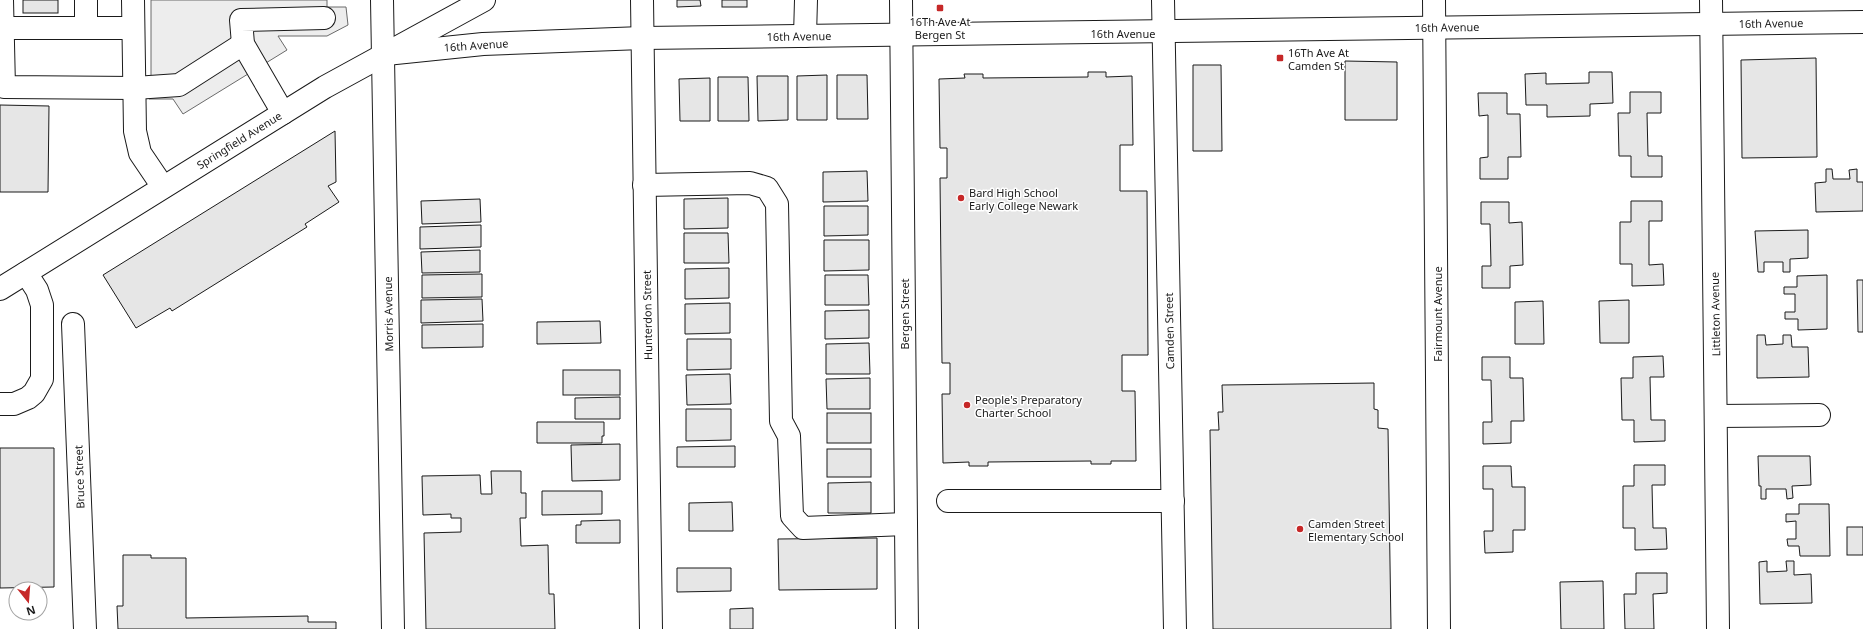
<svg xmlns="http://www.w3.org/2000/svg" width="1863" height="629" viewBox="0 0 1863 629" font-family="'Noto Sans',sans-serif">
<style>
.built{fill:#ededed;stroke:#6a6a6a}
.building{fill:#e6e6e6;stroke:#1a1a1a}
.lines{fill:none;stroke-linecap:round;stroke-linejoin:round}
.minor-casing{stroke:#1a1a1a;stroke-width:24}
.major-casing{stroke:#1a1a1a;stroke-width:24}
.minor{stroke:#fff;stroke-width:22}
.major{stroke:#fff;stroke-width:22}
.poi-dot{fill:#c62828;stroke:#fff;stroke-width:1.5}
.labels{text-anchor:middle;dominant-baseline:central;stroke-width:3;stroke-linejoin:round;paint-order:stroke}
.poi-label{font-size:11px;fill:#1a1a1a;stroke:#fff;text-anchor:start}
.street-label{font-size:11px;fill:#1a1a1a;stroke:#fff}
</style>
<rect width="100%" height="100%" fill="#fff"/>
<polygon class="built" points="151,0 327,0 327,7 346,7 348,25 327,36 278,36 287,50 183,114 173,99 149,99 151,87"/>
<g class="building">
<rect x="23" y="0" width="35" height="13"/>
<polygon points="677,0 700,0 701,6 677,7"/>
<rect x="722" y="0" width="25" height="7"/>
<polygon points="1816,58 1817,157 1742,158 1741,60"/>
<polygon points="1345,61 1397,62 1397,120 1345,120"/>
<polygon points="1193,65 1221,65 1222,151 1193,151"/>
<polygon points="1088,72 1106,72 1106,77 1132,76 1133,145 1120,145 1120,191 1147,191 1148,355 1122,355 1122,391 1135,391 1136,461 1111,461 1111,464 1091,464 1091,461 988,462 988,466 969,466 969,462 943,463 942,394 950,394 950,363 942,363 940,178 947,178 947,148 940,148 939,79 965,78 964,74 983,74 983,78 1088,77"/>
<polygon points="1589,72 1612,72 1613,103 1590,104 1590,116 1547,117 1547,105 1526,105 1525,74 1546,73 1546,84 1589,83"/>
<polygon points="827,75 827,120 797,120 797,76"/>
<polygon points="837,75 867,75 868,119 837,119"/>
<polygon points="757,76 788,76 788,120 758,121"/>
<polygon points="718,77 748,77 749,121 718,121"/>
<polygon points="710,78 710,121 680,121 679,79"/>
<polygon points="1630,92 1661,92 1661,113 1647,113 1648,156 1662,156 1662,177 1631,177 1631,156 1619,156 1618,113 1630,113"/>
<polygon points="1478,93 1507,93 1507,114 1520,114 1521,157 1508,157 1508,179 1480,179 1480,158 1488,157 1488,115 1479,116"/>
<polygon points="0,105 49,106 48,192 0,192"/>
<polygon points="335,131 336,182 328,186 339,202 305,224 307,227 172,311 170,308 136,328 103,275"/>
<polygon points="1826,169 1832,169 1833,179 1850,179 1849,170 1857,169 1857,182 1863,182 1863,211 1816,212 1815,183 1826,182"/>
<polygon points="867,171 868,201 823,202 823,172"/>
<polygon points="728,198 728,228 684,229 684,199"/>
<polygon points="480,199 481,222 422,224 421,201"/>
<polygon points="1631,201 1662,201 1662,221 1649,221 1649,265 1663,264 1664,285 1632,286 1632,264 1620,264 1620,222 1631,222"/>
<polygon points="1481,202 1509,202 1509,223 1522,222 1523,265 1510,266 1510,288 1482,288 1482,266 1491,266 1490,224 1481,224"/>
<polygon points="824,206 868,206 868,235 824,236"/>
<polygon points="481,225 481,247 420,249 420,227"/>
<polygon points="1808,230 1808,258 1790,259 1790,272 1783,272 1783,262 1764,262 1764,272 1758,272 1755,231"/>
<polygon points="684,233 728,233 729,263 684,263"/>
<polygon points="824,240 869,240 869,270 824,271"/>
<polygon points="480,250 480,272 422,273 421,252"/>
<polygon points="729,268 729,298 685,299 685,269"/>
<polygon points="482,274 482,297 422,298 422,275"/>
<polygon points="825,275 868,275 869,305 825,305"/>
<polygon points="1827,275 1827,329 1798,330 1798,319 1785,319 1785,312 1795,312 1795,294 1784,294 1784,287 1797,287 1797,276"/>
<polygon points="1857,280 1863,280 1863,332 1858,332"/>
<polygon points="482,299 483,321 421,323 421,300"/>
<polygon points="1629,300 1629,343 1600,343 1599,301"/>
<polygon points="1543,301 1544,344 1515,344 1515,302"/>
<polygon points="730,303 730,333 685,334 685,304"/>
<polygon points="869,310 869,338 825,339 825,311"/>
<polygon points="600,321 601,343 537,344 537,322"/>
<polygon points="483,324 483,347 422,348 422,325"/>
<polygon points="1757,335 1765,335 1766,345 1783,344 1783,335 1791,335 1792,347 1808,347 1809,377 1757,378"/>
<polygon points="687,339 731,339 731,369 687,370"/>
<polygon points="869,343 870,374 826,374 826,344"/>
<polygon points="1663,356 1664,377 1650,377 1651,420 1665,420 1665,441 1634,442 1634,420 1622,420 1621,378 1633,378 1633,357"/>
<polygon points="1482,357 1510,357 1510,378 1523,378 1524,421 1511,421 1511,443 1483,444 1483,422 1492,422 1491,380 1482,380"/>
<rect x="563" y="370" width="57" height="25"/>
<polygon points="730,374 731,404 687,405 686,375"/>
<polygon points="870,378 870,409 827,409 826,379"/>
<polygon points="1374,383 1374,409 1378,410 1378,428 1388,429 1391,629 1213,629 1210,430 1219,430 1218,412 1223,412 1222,385"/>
<polygon points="620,397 620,419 575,419 575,398"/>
<polygon points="686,409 731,409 731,440 686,441"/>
<rect x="827" y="413" width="44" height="30"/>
<polygon points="537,422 604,422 604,436 602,436 602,443 537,443"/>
<polygon points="620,444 620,480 572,481 571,445"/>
<polygon points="735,446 735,467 677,467 677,447"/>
<polygon points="0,448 54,448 54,587 0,588"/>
<rect x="827" y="449" width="44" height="28"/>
<polygon points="1758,456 1810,456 1811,485 1792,486 1793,498 1787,499 1786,489 1766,489 1766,499 1761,499 1761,486 1759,486"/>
<polygon points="1634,465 1665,465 1665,485 1652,485 1653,528 1666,528 1667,549 1635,550 1635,528 1623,528 1623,486 1634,486"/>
<polygon points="1483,466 1511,466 1512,487 1525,487 1525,530 1513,530 1513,552 1485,553 1484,531 1493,531 1493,489 1483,489"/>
<polygon points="491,471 521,471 521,493 526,493 526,518 520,518 521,546 548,545 549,594 554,594 555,629 426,629 424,533 461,532 461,518 451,518 451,514 423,515 422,476 480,475 481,494 492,494"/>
<polygon points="871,482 871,513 828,513 828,483"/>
<polygon points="542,491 602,491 602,514 542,515"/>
<polygon points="732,502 733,531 689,531 689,503"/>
<polygon points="1799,504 1829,504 1830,556 1800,556 1799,546 1788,546 1787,539 1796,539 1796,521 1786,522 1786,514 1799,514"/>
<polygon points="620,520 620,543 576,543 576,525 581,525 581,521"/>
<rect x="1847" y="527" width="16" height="28"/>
<polygon points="877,538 877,589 779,590 778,539"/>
<polygon points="123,555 151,555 151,558 186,558 186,618 308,616 308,622 336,622 336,629 118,629 117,606 123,606"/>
<polygon points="1767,561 1767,572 1787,571 1786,561 1794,561 1794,575 1811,574 1812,603 1760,604 1759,562"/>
<polygon points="677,568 731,568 731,591 677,592"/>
<polygon points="1636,573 1667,573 1667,593 1653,594 1654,629 1625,629 1624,594 1636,594"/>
<polygon points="1603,581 1604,629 1561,629 1560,582"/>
<polygon points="753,608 753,629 730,629 730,609"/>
</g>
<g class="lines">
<defs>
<g id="minor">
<polyline points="2,0 4,87 135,88 179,85 243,44"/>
<polyline points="133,0 135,131 140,153 163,187"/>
<polyline points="382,0 393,629"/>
<polyline points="642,0 651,629"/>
<polyline points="1163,0 1175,629"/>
<polyline points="1434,0 1439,629"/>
<polyline points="1711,0 1718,629"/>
<polyline points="86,27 86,0"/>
<polyline points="3,28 133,28"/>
<polyline points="805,36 806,0"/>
<polyline points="386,54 483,44 642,38 1863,22"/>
<polyline points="283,113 243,44 241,20 324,18"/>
<polyline points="644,185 750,183 767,188 777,204 781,421 789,436 792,516 803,528 906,524"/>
<polyline points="73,324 85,629"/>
<polyline points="0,404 14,404 28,398 34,393 42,379 42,305 37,290 26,273"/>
<polyline points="1716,416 1819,415"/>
<polyline points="948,501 1173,501"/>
</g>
<g id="major">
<polyline points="901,0 907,629"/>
<polyline points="0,289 325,87 484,0"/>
</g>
</defs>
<use href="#minor" class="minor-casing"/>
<use href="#major" class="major-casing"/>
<use href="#minor" class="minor"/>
<use href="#major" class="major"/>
</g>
<g class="poi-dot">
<rect x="936" y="4" width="8" height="8" rx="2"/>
<rect x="1276" y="54" width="8" height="8" rx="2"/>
<circle cx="961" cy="198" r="4"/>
<circle cx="967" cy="405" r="4"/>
<circle cx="1300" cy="529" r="4"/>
</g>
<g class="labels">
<g class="poi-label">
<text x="940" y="21" text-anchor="middle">16Th Ave At<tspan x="940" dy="13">Bergen St</tspan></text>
<text x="1288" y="52">16Th Ave At<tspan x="1288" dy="13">Camden St</tspan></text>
<text x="969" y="192">Bard High School<tspan x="969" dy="13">Early College Newark</tspan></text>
<text x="975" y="399">People's Preparatory<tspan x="975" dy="13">Charter School</tspan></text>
<text x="1308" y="523">Camden Street<tspan x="1308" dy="13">Elementary School</tspan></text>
</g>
<g class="street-label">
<text transform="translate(1771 23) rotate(-1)">16th Avenue</text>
<text transform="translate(1447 27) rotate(-1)">16th Avenue</text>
<text x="1123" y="33">16th Avenue</text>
<text transform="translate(799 36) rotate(-1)">16th Avenue</text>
<text transform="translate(476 45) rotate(-4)">16th Avenue</text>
<text transform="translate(239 140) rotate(-32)">Springfield Avenue</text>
<text transform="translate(388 314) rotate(-91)">Morris Avenue</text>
<text transform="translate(904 314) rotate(-90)">Bergen Street</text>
<text transform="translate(1437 314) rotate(-90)">Fairmount Avenue</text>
<text transform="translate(1715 314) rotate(-91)">Littleton Avenue</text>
<text transform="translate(647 315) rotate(-91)">Hunterdon Street</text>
<text transform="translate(1169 331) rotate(-91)">Camden Street</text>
<text transform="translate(79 477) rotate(-92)">Bruce Street</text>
</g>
</g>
<g transform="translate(28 601) rotate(163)"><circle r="19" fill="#ffffff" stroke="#a3a3a3"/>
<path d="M0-3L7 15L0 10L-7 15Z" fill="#c62828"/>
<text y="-6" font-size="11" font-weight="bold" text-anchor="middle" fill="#1a1a1a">N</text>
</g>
</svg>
